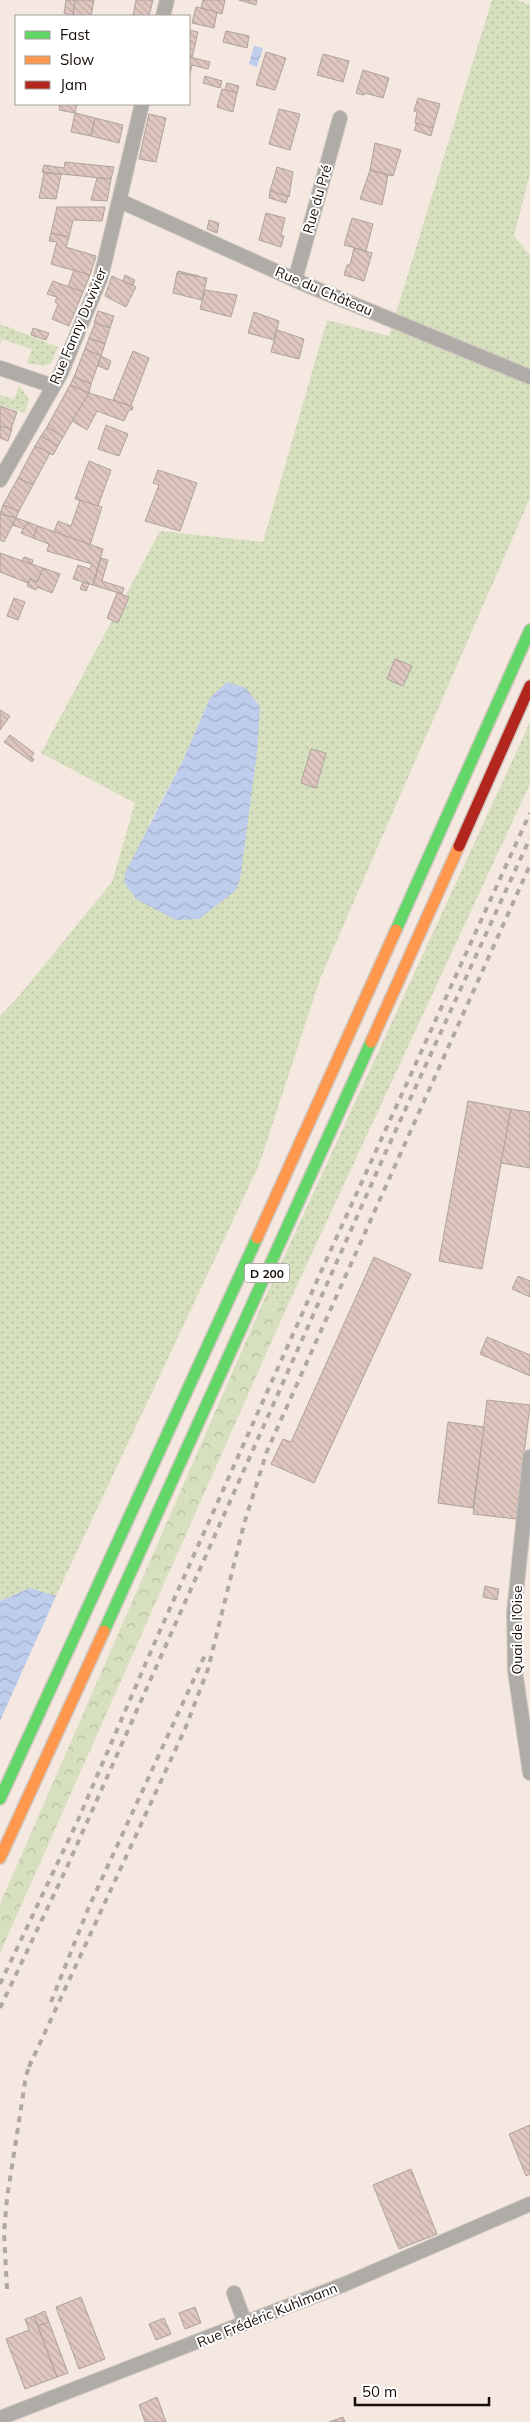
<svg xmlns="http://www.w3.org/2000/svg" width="530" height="2422" viewBox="0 0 530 2422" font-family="Mulish,sans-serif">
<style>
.grass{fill:url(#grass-dots);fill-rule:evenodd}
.forest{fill:url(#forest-crowns)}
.water{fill:url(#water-waves)}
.building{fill:url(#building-back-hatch);stroke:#aea29d}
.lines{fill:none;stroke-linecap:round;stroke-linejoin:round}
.street-casing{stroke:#cfc6bf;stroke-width:16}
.fast-casing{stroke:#cfc6bf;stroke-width:14}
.slow-casing{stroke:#cfc6bf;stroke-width:14}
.jam-casing{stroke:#cfc6bf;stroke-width:14}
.street{stroke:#afaca8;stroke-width:14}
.fast{stroke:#63d668;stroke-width:11}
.slow{stroke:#ff974d;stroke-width:11}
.jam{stroke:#b3261e;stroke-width:11}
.rail{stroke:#afa8a4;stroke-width:4;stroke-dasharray:6 6;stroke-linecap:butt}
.labels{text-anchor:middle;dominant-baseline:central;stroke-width:4;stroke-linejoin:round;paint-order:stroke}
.shield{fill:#fff;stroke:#5c5651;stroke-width:1}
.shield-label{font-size:12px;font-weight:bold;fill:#160d07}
.street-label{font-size:14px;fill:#160d07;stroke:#fff}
</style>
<defs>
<pattern id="grass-dots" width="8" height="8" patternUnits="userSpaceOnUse" patternTransform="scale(1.25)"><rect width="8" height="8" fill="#d6dfbe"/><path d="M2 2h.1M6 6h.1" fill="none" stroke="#b7bea2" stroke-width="1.8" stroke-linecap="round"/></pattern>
<pattern id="forest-crowns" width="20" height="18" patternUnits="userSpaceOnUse" patternTransform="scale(1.25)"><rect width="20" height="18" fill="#d6dfbe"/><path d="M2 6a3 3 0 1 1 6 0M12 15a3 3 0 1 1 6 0" fill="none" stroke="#b7bea2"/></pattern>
<pattern id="water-waves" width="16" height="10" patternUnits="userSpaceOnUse" patternTransform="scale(1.25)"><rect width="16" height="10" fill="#bfcdec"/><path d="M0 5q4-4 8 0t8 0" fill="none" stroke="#a3afc9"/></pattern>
<pattern id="building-back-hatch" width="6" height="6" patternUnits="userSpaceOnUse" patternTransform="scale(1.25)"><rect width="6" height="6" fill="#dfc7c0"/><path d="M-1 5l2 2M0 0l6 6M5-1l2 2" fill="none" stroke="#bfaaa4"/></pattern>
</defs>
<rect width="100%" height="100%" fill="#f4e8e0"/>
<g class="grass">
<path d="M492,0H517L530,5V174L514,236L530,255V498L320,979L259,1165L56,1596L30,1588L0,1601V1016L19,996L112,882L135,803L41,753L160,531L263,542L327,320L389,336ZM210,698L136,899L149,824L183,760Z"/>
<polygon points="0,324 58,347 51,363 44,366 27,363 32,349 2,339 0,345"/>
<polygon points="19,386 29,399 25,413 0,405 0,395 14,399"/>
<polygon points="530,722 530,784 286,1309 265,1298"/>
</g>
<polygon class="forest" points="265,1298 286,1309 0,1953 0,1904"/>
<g class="water">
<polygon points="254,46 263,48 257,67 249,64"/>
<polygon points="227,682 246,688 260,707 257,753 240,880 235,891 199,919 176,920 136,899 124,882 125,873 183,760 210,698"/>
<polygon points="30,1588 56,1596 0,1721 0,1601"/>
</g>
<g class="building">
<polygon points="66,0 75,0 73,16 64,13"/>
<polygon points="75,0 94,0 91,16 73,16"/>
<polygon points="136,0 153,0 149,16 133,16"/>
<polygon points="203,0 225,0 222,14 201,8"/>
<polygon points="239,0 257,0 256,5"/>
<polygon points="196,7 217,12 214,28 192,23"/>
<polygon points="189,30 198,32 192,58 189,57"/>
<polygon points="226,31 249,36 247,48 223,42"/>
<polygon points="266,52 286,58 275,90 256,85"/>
<polygon points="323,54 349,61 343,82 317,75"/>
<polygon points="189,57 210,62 208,69 192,65 189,77"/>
<polygon points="363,70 389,78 383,98 365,93 364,95 356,93"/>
<polygon points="205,76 222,81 220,88 203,83"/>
<polygon points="227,83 239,86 237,93 225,90"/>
<polygon points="222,89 237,93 233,112 217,107"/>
<polygon points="418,98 440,104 433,128 415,123 417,112 414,111"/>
<polygon points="60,104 77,104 75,113 59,110"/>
<polygon points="279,109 300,114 290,150 269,144"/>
<polygon points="75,113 95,118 91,136 71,132"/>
<polygon points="149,114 166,118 156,162 139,159"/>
<polygon points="95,118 123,125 119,143 91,136"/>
<polygon points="417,123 433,128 431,136 414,130"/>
<polygon points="375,143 401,150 393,176 370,170"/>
<polygon points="65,162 114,167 111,179 42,172 44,165 64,168"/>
<polygon points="277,167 293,172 289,197 270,191"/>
<polygon points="370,170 388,175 382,205 360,199"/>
<polygon points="44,173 61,174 56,199 39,198"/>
<polygon points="97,178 111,179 107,201 91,200"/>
<polygon points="270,191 288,196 286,203 269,198"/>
<polygon points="57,207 105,207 102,221 73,220 69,237 51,233"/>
<polygon points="266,213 285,218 281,235 284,236 281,247 259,240"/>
<polygon points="352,218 373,224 366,251 344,245"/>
<polygon points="209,220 219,223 217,233 207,229"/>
<polygon points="51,233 69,237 66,247 96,256 90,275 51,264 57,242 49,241"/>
<polygon points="354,248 372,253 364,281 344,275 347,265 350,265"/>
<polygon points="74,270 90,275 83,292 68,287"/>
<polygon points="178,271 199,276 199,279 177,273"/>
<polygon points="177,273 207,278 202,300 173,293"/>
<polygon points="125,275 135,280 133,285 123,281"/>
<polygon points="112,276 136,287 126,307 105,296"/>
<polygon points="53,281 83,292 69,326 52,319 58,304 55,302 57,297 47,294"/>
<polygon points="205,290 237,295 231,317 200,309"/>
<polygon points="98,311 114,316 110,328 94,323"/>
<polygon points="254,312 279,321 274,340 248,333"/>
<polygon points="95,323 110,328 105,344 89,338"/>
<polygon points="33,328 49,333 46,340 31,335"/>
<polygon points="277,330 304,339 299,359 271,352"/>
<polygon points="89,338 105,344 101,356 85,349"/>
<polygon points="85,349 101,356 91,384 74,377"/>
<polygon points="133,351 149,358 131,406 113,400"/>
<polygon points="101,356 111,361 108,370 98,366"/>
<polygon points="74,377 91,384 89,393 70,385"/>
<polygon points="70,385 89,393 63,437 47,427"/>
<polygon points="89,393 131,406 133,407 132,410 129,410 124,421 97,411 87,430 72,421"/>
<polygon points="0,406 17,412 11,429 0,426"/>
<polygon points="106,425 128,434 119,456 98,449"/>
<polygon points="0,426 12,429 8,441 0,438"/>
<polygon points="47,427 63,437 58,446 41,436"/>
<polygon points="41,436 58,446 53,455 35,446"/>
<polygon points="35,446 50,453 33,485 18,478"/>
<polygon points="89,461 111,470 98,506 75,499"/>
<polygon points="158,470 197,483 180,531 145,521 159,485 153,483"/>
<polygon points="18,478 33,485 19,511 3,505"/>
<polygon points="80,500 102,507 90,545 54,532 58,521 71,526"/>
<polygon points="3,505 19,511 16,518 0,514"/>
<polygon points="0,514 16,518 4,542 0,540"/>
<polygon points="16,518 28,522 24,529 12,525"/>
<polygon points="28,522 38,526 33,538 21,533"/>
<polygon points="38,526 103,549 93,585 73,579 78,565 90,569 92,564 47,551 49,544 33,538"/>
<polygon points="0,553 43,568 37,582 30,579 28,583 0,572"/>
<polygon points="24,557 33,560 32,564 22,561"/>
<polygon points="101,558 108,560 102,581 124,588 122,594 93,585"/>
<polygon points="43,568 60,574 52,593 37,587 36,590 27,586 30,579 37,582"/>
<polygon points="83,582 89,584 86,591 80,589"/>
<polygon points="117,593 129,597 118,623 107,618"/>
<polygon points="14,598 25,602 18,620 7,616"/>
<polygon points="395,659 412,666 403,686 387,679"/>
<polygon points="0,710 10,716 0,730"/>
<polygon points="10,735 34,753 31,757 34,759 32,762 4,742"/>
<polygon points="311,749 326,753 316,788 301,783"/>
<polygon points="468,1101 511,1109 482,1269 439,1261"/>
<polygon points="511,1109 530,1112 530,1168 501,1163"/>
<polygon points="374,1257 411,1274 314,1483 271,1464 283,1439 291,1442"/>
<polygon points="518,1276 530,1281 530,1297 512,1289"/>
<polygon points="487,1337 530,1355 530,1376 480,1354"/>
<polygon points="487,1400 530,1405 516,1519 473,1514"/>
<polygon points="448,1422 484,1427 473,1508 438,1503"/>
<polygon points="485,1586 499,1589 497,1600 483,1597"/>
<polygon points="530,2125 530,2174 526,2176 509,2134"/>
<polygon points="411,2169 437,2234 399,2249 373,2185"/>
<polygon points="81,2297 105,2359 79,2369 56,2307"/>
<polygon points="195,2307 201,2323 185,2329 179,2313"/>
<polygon points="45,2311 49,2322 38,2326 34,2316"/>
<polygon points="34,2316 57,2377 25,2389 6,2339 29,2330 25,2319"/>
<polygon points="164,2318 171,2334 156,2340 149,2324"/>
<polygon points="49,2322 68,2373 57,2377 38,2326"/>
<polygon points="157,2397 166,2422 145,2422 139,2405"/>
<polygon points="343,2417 345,2422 329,2422"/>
</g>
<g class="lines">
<defs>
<g id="street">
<polyline points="163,16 167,0"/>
<polyline points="120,201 302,283 530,377"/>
<polyline points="295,280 340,118"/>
<polyline points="0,368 53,386"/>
<polyline points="0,480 61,373 101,277 142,104"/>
<polyline points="530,1457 514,1613 515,1671 530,1773"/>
<polyline points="234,2293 245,2323"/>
<polyline points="0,2418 345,2284 530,2204"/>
</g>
<g id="fast">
<polyline points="396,930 530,630"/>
<polyline points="104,1631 371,1042"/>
<polyline points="0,1799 257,1238"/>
</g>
<g id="slow">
<polyline points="371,1042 459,846"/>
<polyline points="257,1238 396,930"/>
<polyline points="0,1858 104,1631"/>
</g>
<polyline id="jam" points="459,846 530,686"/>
</defs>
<use href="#street" class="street-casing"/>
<use href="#fast" class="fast-casing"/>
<use href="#slow" class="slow-casing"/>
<use href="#jam" class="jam-casing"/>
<use href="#street" class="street"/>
<use href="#fast" class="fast"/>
<use href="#slow" class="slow"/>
<use href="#jam" class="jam"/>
<g class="rail">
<polyline points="0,1984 78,1820 158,1635 329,1254 530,813"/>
<polyline points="51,2002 88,1909 205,1655"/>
<polyline points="0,2008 67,1867 384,1156 530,838"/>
<polyline points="29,2067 185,1729 208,1669 244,1524 267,1451 530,865"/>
<polyline points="7,2289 4,2233 7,2198 26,2076 31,2061"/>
</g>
</g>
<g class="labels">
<rect class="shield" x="244.5" y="1263.5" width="45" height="19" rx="4"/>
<g class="shield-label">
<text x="267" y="1273">D 200</text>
</g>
<g class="street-label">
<text transform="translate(317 199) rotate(-74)">Rue du Pré</text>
<text transform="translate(324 291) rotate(23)">Rue du Château</text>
<text transform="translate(78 326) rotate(-67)">Rue Fanny Duvivier</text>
<text transform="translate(517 1630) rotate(-90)">Quai de l'Oise</text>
<text transform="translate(267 2315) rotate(-22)">Rue Frédéric Kuhlmann</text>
</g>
</g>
<rect x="15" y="15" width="175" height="90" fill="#ffffff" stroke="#a29e9c"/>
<rect x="25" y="31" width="25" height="8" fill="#63d668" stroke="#a29e9c"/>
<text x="60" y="40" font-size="15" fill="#160d07">Fast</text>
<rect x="25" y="56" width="25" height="8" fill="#ff974d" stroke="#a29e9c"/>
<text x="60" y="65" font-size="15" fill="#160d07">Slow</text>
<rect x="25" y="81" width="25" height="8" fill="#b3261e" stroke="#a29e9c"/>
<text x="60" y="90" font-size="15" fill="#160d07">Jam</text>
<path d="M355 2397v8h134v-8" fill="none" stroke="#160d07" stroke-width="2.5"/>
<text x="362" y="2397" font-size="15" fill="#160d07" stroke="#ffffff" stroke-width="4" paint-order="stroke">50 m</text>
</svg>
